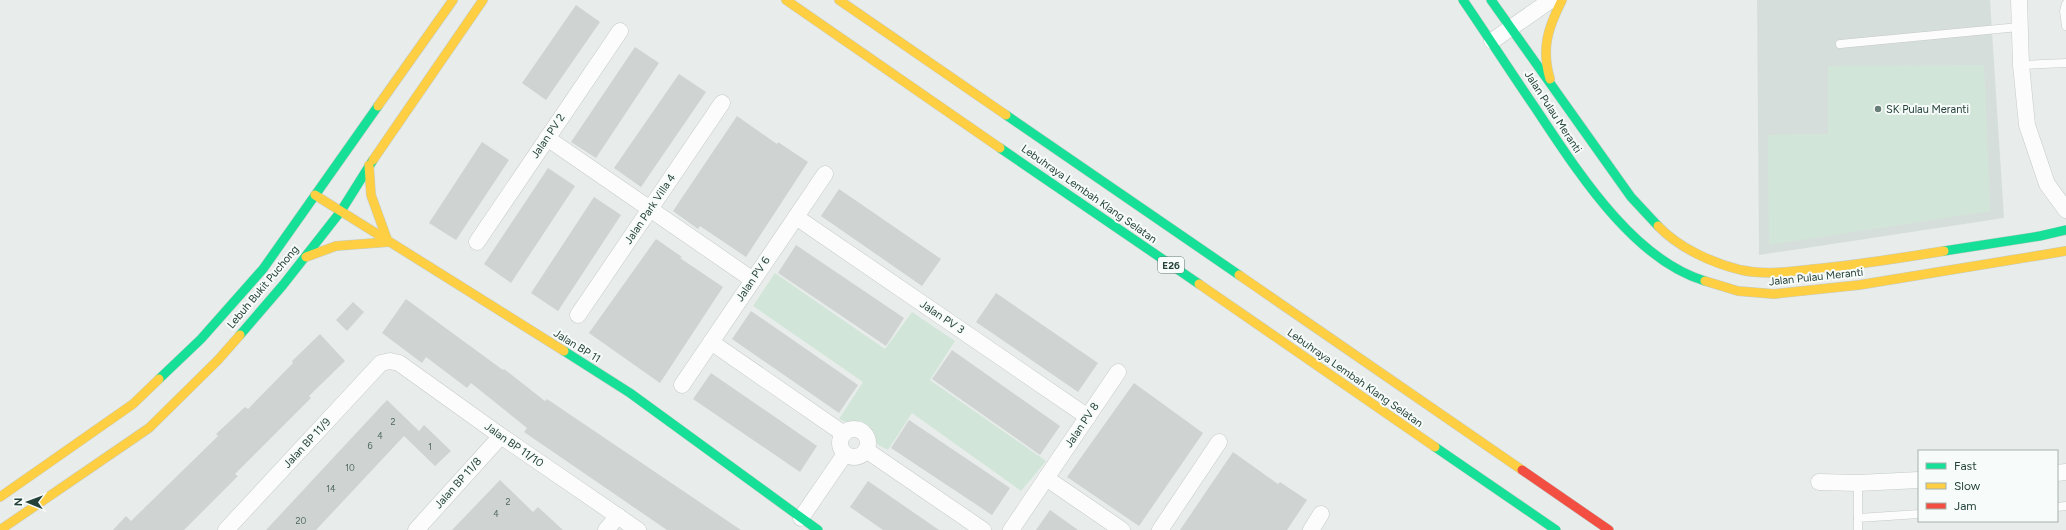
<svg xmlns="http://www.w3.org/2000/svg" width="2066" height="530" viewBox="0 0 2066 530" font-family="Figtree,sans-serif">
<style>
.built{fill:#d6dedb}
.green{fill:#d1e6d8}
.building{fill:#cfd4d2}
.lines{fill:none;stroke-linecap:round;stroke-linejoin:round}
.lane-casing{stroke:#c5cac8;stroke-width:9}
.street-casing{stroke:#c5cac8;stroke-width:17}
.fast-casing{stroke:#c3cbc8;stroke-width:10}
.slow-casing{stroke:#c3cbc8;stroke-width:10}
.jam-casing{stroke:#c3cbc8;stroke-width:10}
.lane{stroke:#fcfcfc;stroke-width:8}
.street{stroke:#fcfcfc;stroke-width:16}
.fast{stroke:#16e098;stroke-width:9}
.slow{stroke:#ffcf43;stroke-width:9}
.jam{stroke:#f24e42;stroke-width:9}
.poi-dot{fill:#697e78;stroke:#f7fbf9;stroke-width:1.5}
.labels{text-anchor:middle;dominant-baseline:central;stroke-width:4;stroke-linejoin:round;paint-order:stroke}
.number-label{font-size:9px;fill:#506761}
.shield{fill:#f7fbf9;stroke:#637a73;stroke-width:1}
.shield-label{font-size:10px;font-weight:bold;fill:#24423a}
.poi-label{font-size:11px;fill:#24423a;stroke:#f7fbf9;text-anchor:start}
.street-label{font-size:11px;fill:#24423a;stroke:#f7fbf9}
</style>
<rect width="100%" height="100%" fill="#e8edeb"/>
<polygon class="built" points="1757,0 1990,0 2004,218 1759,255"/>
<g class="green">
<polygon points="1984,65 1990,211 1769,245 1768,135 1828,134 1828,66"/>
<polygon points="775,273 885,349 912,312 955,341 930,380 1046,461 1021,491 912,413 888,450 878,445 870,427 861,421 846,422 839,419 863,382 753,306"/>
</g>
<g class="building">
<polygon points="576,5 600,22 546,100 522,83"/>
<polygon points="635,47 659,63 596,158 571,142"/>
<polygon points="679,74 706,92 641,187 614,168"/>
<polygon points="737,116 777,144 778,142 808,162 746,257 700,226 698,229 673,211"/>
<polygon points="482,142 509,160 456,240 429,223"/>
<polygon points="548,168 575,186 511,283 484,264"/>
<polygon points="839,189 941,259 922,286 821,216"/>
<polygon points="594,197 621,215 558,311 531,293"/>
<polygon points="656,239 682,257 680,258 723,287 660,383 589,333"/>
<polygon points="796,245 904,318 886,346 778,273"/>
<polygon points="996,293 1098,363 1078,392 976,322"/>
<polygon points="406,299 503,370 504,369 545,401 547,399 741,530 667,530 524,432 527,428 471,383 467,388 426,357 422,363 382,333"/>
<polygon points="353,302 364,312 347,331 336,320"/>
<polygon points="751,311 858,385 839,413 732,339"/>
<polygon points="320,334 345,361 309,396 311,398 235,474 238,476 184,530 113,530 126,516 131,521 218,436 216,434 245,407 248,409 293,363 292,361"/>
<polygon points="952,350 1060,426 1040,455 932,379"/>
<polygon points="711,373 817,446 800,472 693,399"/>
<polygon points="1134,383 1203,433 1139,526 1067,477"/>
<polygon points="387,400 419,431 424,425 451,451 435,466 404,436 316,530 266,530"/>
<polygon points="909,420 1010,488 992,515 891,448"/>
<polygon points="1233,452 1278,484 1280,482 1307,500 1287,530 1180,530"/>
<polygon points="500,480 533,512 538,507 563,530 452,530"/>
<polygon points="868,481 939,530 883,530 850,507"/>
<polygon points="1050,510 1078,530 1036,530"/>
</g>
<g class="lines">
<defs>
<g id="lane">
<polyline points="2066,4 2064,11 2066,26"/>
<polyline points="1840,44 2019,27"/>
<polyline points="2021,65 2066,63"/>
<polyline points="1858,483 1858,518"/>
<polyline points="2057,507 2066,506"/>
<polyline points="1858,530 1858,518 1919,514"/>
</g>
<g id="street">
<polyline points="2019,0 2021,65 2027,125 2047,184 2066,210"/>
<polyline points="1492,41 1551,0"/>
<polyline points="547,138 753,280"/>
<polyline points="796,217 1088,417"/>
<polyline points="477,242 620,31"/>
<polyline points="578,315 722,103"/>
<polyline points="711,342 844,434"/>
<polyline points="682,385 825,174"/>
<circle cx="854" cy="443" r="14"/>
<polyline points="866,450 983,530"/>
<polyline points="2057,473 2066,472"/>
<polyline points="1046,478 1122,530"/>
<polyline points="1819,482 1858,483 1919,480"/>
<polyline points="801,518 845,454"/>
<polyline points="226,530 381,363 390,361 399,363 501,436 638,530"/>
<polyline points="416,530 501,436"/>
<polyline points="606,530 618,516"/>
<polyline points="1011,530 1118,372"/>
<polyline points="1160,530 1219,442"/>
<polyline points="1311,530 1321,514"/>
</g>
<g id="fast">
<path d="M1463,0C1487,35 1510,71 1534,106C1575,167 1631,259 1705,281"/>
<polyline points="1491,0 1631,197 1658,226"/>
<polyline points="1006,115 1239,275"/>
<polyline points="1000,148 1199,284"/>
<polyline points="1944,251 2040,236 2066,230"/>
<polyline points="240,335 283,285 341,211 373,160"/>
<polyline points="564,351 630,393 818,530"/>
<polyline points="159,379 201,339 263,269 378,106"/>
<polyline points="1435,447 1556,530"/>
</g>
<g id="slow">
<polyline points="786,0 1000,148"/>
<polyline points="839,0 1006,115"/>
<path d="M1550,79C1541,48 1548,28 1562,0"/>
<polyline points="378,106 453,0"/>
<polyline points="373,160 483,0"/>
<polyline points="315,195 564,351"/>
<path d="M1658,226C1679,248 1712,263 1741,270C1764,275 1790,272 1814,269C1857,265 1901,258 1944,251"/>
<polyline points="306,257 336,246 388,242 371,195 369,165"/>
<polyline points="1239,275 1522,470"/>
<polyline points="1705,281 1738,291 1774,294 1859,285 2066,251"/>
<polyline points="1199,284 1435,447"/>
<polyline points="0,497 133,404 159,379"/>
<polyline points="0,530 149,428 218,360 240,335"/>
</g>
<polyline id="jam" points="1522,470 1609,530"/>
</defs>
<use href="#lane" class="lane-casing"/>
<use href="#street" class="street-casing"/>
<use href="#fast" class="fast-casing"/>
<use href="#slow" class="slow-casing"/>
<use href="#jam" class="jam-casing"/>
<use href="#lane" class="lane"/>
<use href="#street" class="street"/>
<use href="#fast" class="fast"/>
<use href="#slow" class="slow"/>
<use href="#jam" class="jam"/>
</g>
<circle class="poi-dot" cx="1878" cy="109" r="4"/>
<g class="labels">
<g class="number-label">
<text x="393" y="421">2</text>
<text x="380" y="435">4</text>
<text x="370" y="445">6</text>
<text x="430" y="446">1</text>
<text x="350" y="467">10</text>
<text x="331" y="488">14</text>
<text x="508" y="501">2</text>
<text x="496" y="513">4</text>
<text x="301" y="520">20</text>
</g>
<rect class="shield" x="1158" y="257" width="26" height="16" rx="3"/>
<g class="shield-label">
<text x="1171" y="265">E26</text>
</g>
<g class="poi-label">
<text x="1886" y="109">SK Pulau Meranti</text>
</g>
<g class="street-label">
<text transform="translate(1553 112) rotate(57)">Jalan Pulau Meranti</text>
<text transform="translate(548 136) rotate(-56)">Jalan PV 2</text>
<text transform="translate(1089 194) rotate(35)">Lebuhraya Lembah Klang Selatan</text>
<text transform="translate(650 209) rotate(-56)">Jalan Park Villa 4</text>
<text transform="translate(1816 277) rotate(-6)">Jalan Pulau Meranti</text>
<text transform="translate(753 279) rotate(-56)">Jalan PV 6</text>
<text transform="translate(263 287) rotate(-50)">Lebuh Bukit Puchong</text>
<text transform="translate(942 317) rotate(34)">Jalan PV 3</text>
<text transform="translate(577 346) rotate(32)">Jalan BP 11</text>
<text transform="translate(1355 378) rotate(35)">Lebuhraya Lembah Klang Selatan</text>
<text transform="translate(1082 425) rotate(-56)">Jalan PV 8</text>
<text transform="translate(307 443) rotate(-47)">Jalan BP 11/9</text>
<text transform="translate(514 445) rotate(35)">Jalan BP 11/10</text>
<text transform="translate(458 483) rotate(-48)">Jalan BP 11/8</text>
</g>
</g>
<rect x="1918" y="450" width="140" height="72" fill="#f7fbf9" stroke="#a3b1ad"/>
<rect x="1926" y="463" width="20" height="6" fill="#16e098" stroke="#a3b1ad"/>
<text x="1954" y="470" font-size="12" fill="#24423a">Fast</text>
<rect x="1926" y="483" width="20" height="6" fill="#ffcf43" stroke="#a3b1ad"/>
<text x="1954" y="490" font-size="12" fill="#24423a">Slow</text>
<rect x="1926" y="503" width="20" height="6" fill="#f24e42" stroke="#a3b1ad"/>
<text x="1954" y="510" font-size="12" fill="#24423a">Jam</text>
<g transform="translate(28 502) rotate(271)" stroke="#f7fbf9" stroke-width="3" paint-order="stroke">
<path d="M0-3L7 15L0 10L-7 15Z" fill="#24423a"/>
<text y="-6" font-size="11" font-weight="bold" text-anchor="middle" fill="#24423a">N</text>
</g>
</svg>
